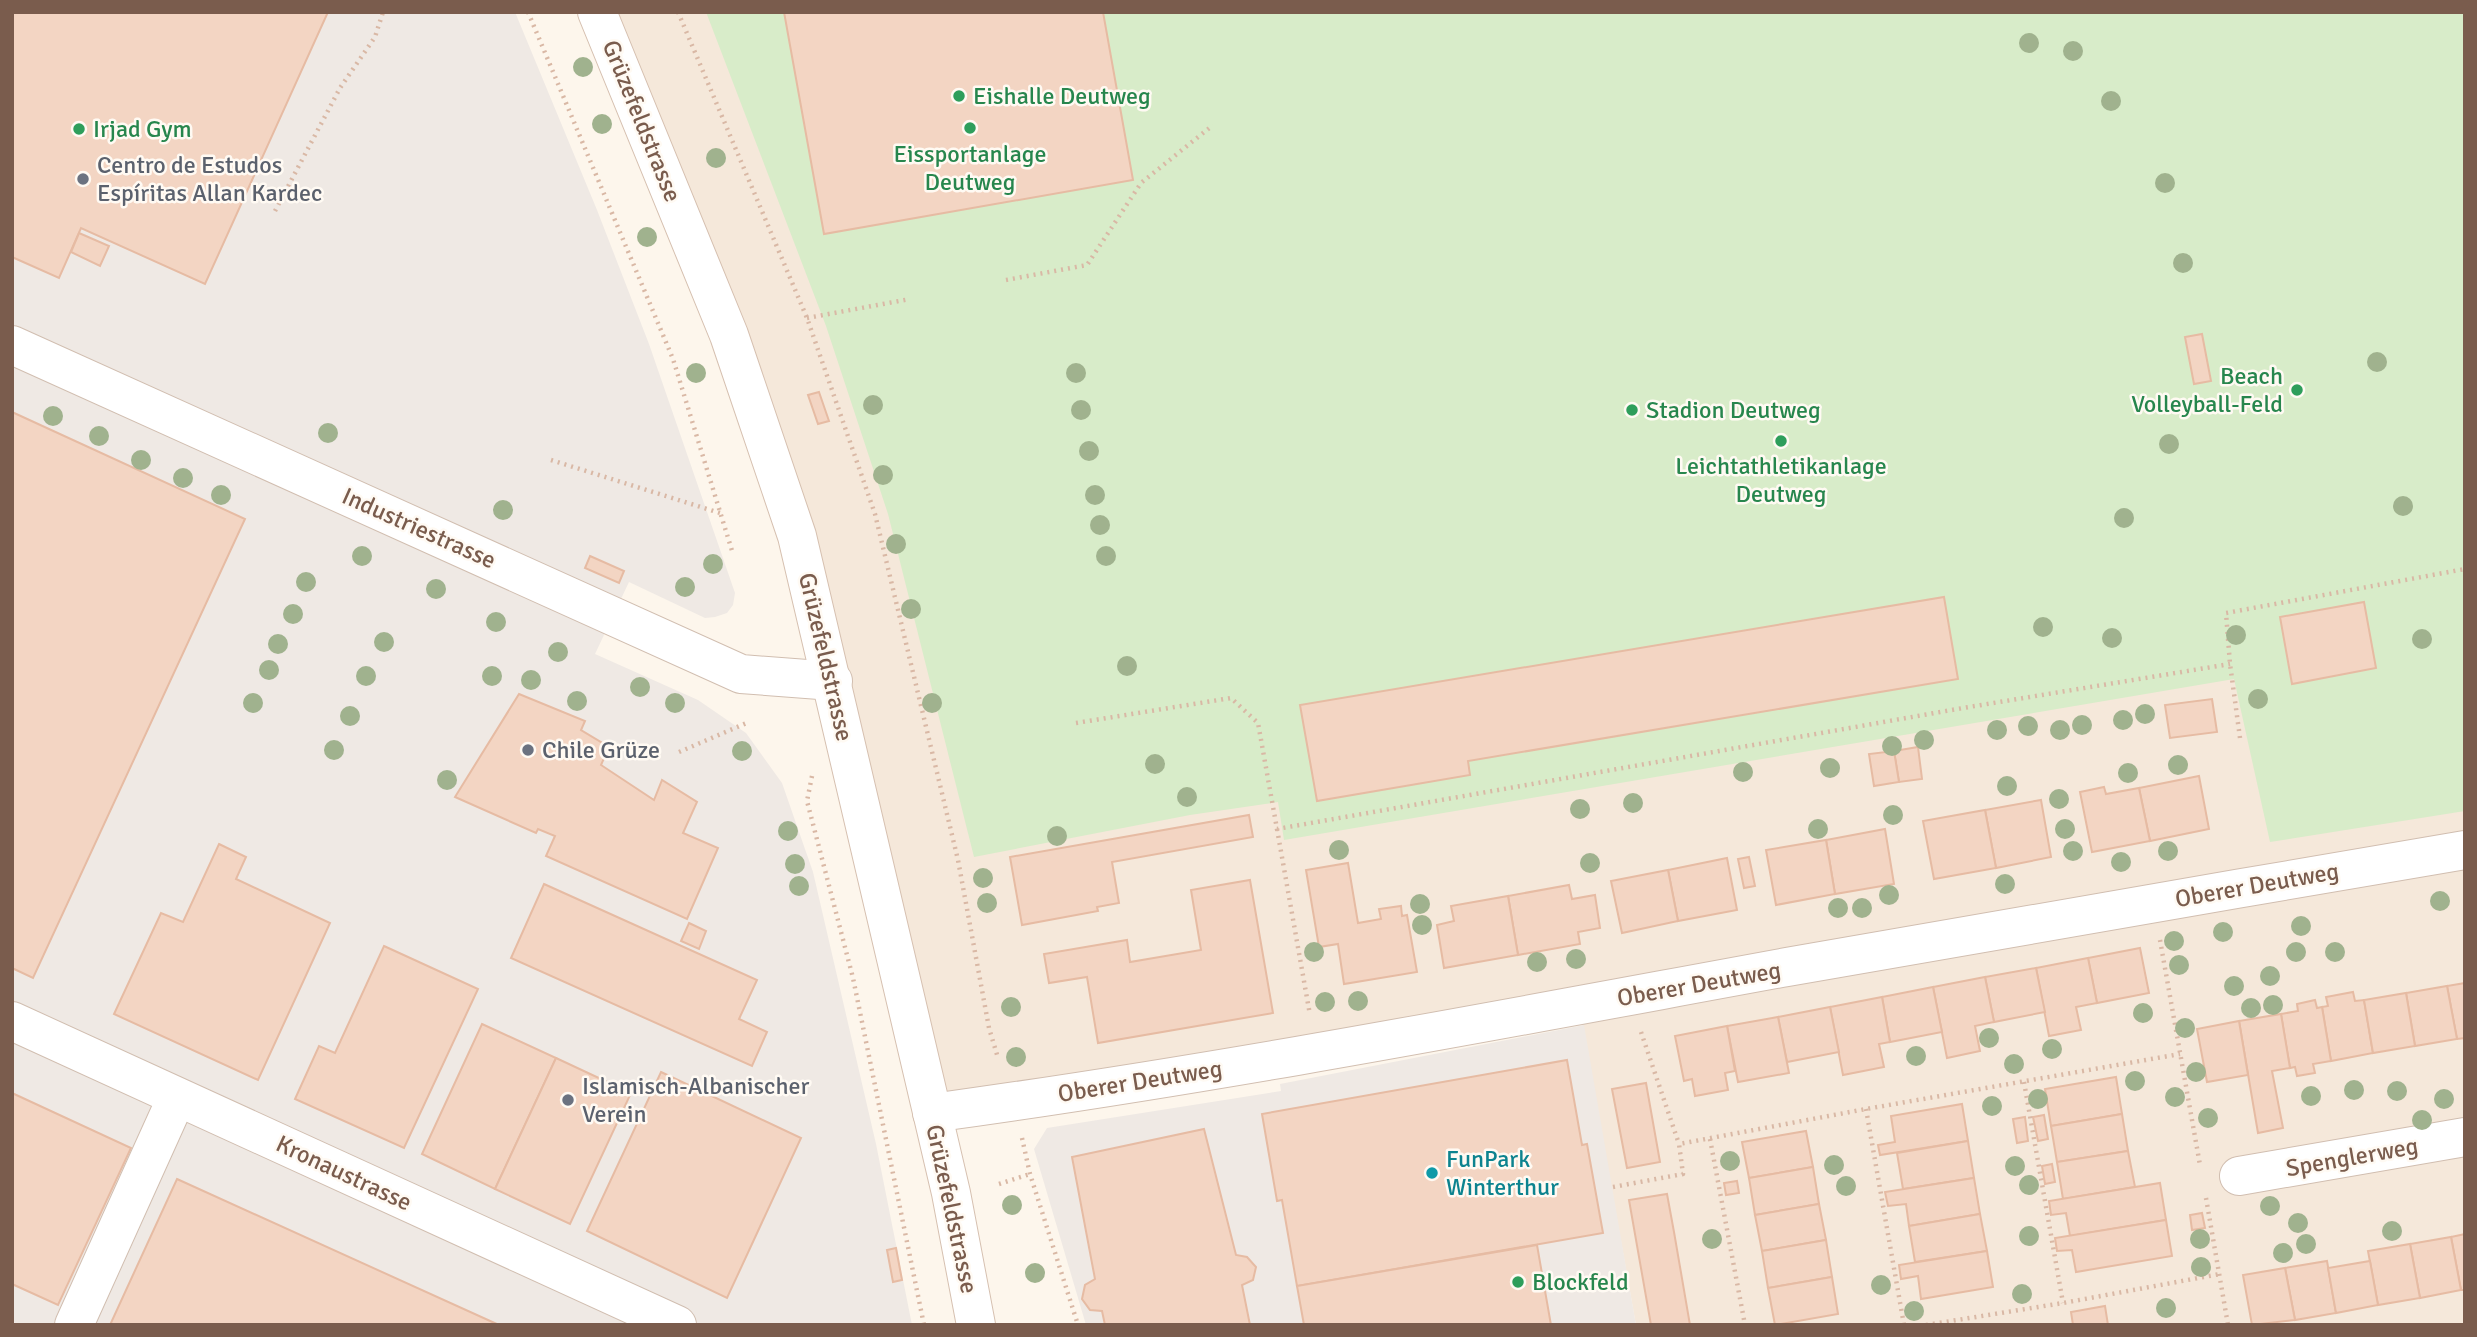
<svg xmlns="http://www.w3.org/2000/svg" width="2477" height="1337" viewBox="0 0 2477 1337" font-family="Signika,sans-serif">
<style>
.residential{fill:#f5e8da}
.industrial{fill:#efe9e4}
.green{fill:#d8ecc9}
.building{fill:#f3d5c3;stroke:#e6bba3;stroke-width:2}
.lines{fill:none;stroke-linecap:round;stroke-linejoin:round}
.minor-casing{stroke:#d1beb0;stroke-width:40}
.tertiary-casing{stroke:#d1beb0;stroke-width:40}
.secondary-casing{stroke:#d6c0b0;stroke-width:40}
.path{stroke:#d9b8a5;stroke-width:4.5;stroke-dasharray:2 5;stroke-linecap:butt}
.minor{stroke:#fff;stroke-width:38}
.tertiary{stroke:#fff;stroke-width:38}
.secondary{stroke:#fff;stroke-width:38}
.tree{fill:#a0b28e}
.leisure-dot{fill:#2e9e5b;stroke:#fffaf3;stroke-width:2.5}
.worship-dot{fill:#6b7280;stroke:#fffaf3;stroke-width:2.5}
.culture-dot{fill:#0f9aa8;stroke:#fffaf3;stroke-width:2.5}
.labels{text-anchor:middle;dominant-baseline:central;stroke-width:5;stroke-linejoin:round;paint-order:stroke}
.leisure-label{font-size:24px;fill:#27864d;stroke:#fffaf3;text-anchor:start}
.street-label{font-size:24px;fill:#7a5c4d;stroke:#fffaf3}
.worship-label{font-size:24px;fill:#5b616d;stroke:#fffaf3;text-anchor:start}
.culture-label{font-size:24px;fill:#0d838f;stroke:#fffaf3;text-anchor:start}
</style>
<rect width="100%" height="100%" fill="#fdf6ec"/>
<polygon class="residential" points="597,12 2465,12 2465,1325 1636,1325 1579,1006 932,1113 833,681"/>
<g class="industrial">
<polygon points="12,12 515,12 597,210 649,344 735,593 733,605 727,613 715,617 705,618 629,582 595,654 698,700 746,733 782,783 813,872 876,1144 912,1325 12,1325"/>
<polygon points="1584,1025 1636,1325 1086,1325 1034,1149 1047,1128 1281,1091 1280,1084"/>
</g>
<polygon class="green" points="706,12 2465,12 2465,811 2270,842 2234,679 1284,840 1278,802 1190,815 974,857 888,514 826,326"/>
<g class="building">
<polygon points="12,12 328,12 205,284 81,228 59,278 12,257"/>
<polygon points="784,12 1103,12 1133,180 824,234"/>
<polygon points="79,233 109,246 100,266 71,252"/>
<polygon points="2202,334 2211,381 2194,384 2185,337"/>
<polygon points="819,392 829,421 818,424 808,395"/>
<polygon points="12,412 245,519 33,978 12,968"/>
<polygon points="590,556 624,571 619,583 585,568"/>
<polygon points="1944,597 1958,679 1468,761 1470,775 1317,801 1300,705"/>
<polygon points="2364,602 2376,668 2292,684 2280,617"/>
<polygon points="519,694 585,721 581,730 609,747 601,765 654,800 662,780 697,802 683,833 718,848 687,919 546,856 555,836 538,829 536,833 455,797"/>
<polygon points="2212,699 2217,732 2170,738 2165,705"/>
<polygon points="1918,747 1922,779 1899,782 1894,751"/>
<polygon points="1894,751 1899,782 1874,786 1869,754"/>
<polygon points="2199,776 2209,829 2150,841 2139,788"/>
<polygon points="2104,787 2106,794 2139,788 2150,841 2092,852 2080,792"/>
<polygon points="2041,800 2051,857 1996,868 1985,810"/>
<polygon points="1985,810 1996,868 1934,879 1923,821"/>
<polygon points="1249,815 1253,837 1112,862 1119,903 1097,907 1098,911 1022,925 1010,857"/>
<polygon points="1885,829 1894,884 1835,894 1826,840"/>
<polygon points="1826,840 1835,894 1776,905 1766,850"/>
<polygon points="219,844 246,857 236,879 330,923 258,1080 114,1014 161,913 183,922"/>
<polygon points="1749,857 1755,886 1744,888 1738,859"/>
<polygon points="1727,858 1737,910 1678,921 1668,870"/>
<polygon points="1348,863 1358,923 1381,919 1379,909 1401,906 1402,916 1407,915 1417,972 1344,984 1338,944 1319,947 1306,870"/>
<polygon points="1668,870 1678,921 1622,933 1611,881"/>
<polygon points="1250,880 1273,1013 1098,1043 1087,977 1049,983 1044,954 1127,940 1130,962 1201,950 1191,890"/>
<polygon points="544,884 757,980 739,1019 767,1032 752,1066 511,958"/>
<polygon points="1569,885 1572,899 1595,895 1600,928 1578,932 1580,944 1518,955 1508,896"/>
<polygon points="1508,896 1518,955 1444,968 1437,925 1454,921 1451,906"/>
<polygon points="689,923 706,931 699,949 681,941"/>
<polygon points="384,946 478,989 404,1148 295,1099 319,1046 335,1053"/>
<polygon points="2140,948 2149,993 2097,1003 2088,958"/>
<polygon points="2088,958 2097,1003 2076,1007 2081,1030 2049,1036 2036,968"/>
<polygon points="2036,968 2045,1012 1994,1022 1985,977"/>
<polygon points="1985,977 1994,1022 1975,1026 1980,1051 1947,1058 1933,987"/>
<polygon points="2465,983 2465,1038 2457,1039 2447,986"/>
<polygon points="2447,986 2457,1039 2415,1046 2406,993"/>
<polygon points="1933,987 1942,1032 1890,1042 1882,997"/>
<polygon points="2353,992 2355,1001 2364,1000 2373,1053 2331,1061 2322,1007 2328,1006 2326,997"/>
<polygon points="2406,993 2415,1046 2373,1053 2364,1000"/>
<polygon points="1882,997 1890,1042 1879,1044 1884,1067 1843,1075 1830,1007"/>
<polygon points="2315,1000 2317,1008 2322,1007 2331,1061 2313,1064 2315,1073 2297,1076 2295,1067 2290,1068 2281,1014 2298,1011 2297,1004"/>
<polygon points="1830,1007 1839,1052 1787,1062 1778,1017"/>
<polygon points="2281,1014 2290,1068 2272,1071 2283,1128 2258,1133 2239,1021"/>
<polygon points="1778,1017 1789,1073 1738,1082 1727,1026"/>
<polygon points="2239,1021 2248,1075 2207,1082 2197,1029"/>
<polygon points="482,1024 556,1058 495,1189 422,1154"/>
<polygon points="1727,1026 1735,1071 1725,1073 1728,1090 1695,1096 1692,1079 1684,1081 1675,1036"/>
<polygon points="556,1058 631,1093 570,1224 495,1189"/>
<polygon points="1567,1060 1582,1145 1587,1144 1603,1233 1297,1286 1282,1200 1277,1201 1262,1114"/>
<polygon points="661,1072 801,1138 727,1298 587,1231"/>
<polygon points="2116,1077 2122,1114 2051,1126 2045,1089"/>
<polygon points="1646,1083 1660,1162 1627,1168 1612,1089"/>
<polygon points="12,1093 131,1148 58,1305 12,1284"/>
<polygon points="1962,1104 1968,1141 1880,1155 1878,1145 1895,1142 1891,1116"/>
<polygon points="2122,1114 2128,1151 2057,1162 2051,1126"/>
<polygon points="2044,1115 2048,1139 2038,1141 2033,1117"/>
<polygon points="2025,1117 2028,1141 2017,1143 2013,1119"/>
<polygon points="1204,1129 1236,1255 1247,1257 1256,1267 1253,1280 1242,1285 1250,1325 1105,1325 1102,1311 1090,1310 1082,1299 1085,1285 1095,1279 1072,1157"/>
<polygon points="1806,1131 1813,1167 1749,1178 1742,1142"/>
<polygon points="1968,1141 1974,1178 1903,1189 1897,1153"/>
<polygon points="2128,1151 2135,1187 2063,1199 2057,1162"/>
<polygon points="2052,1164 2055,1182 2045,1184 2042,1166"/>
<polygon points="1813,1167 1819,1204 1755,1215 1749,1178"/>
<polygon points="1974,1178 1980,1214 1909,1226 1906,1204 1888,1206 1885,1192"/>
<polygon points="177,1179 499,1325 110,1325"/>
<polygon points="1737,1181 1739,1193 1726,1195 1724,1183"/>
<polygon points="2160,1183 2166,1220 2070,1236 2066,1213 2051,1215 2049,1201"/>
<polygon points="1667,1194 1674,1232 1690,1325 1651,1325 1629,1200"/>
<polygon points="1819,1204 1826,1240 1762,1251 1755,1215"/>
<polygon points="2202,1213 2205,1228 2192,1230 2190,1215"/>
<polygon points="1980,1214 1987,1251 1915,1262 1909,1226"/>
<polygon points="2166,1220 2172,1256 2076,1272 2072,1250 2057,1251 2055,1238"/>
<polygon points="2465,1234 2465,1290 2461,1290 2451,1237"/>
<polygon points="2451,1237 2461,1290 2420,1298 2410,1244"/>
<polygon points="1826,1240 1832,1277 1768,1288 1762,1251"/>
<polygon points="2410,1244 2420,1298 2378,1305 2368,1251"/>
<polygon points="1537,1245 1551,1325 1304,1325 1297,1286"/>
<polygon points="896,1248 902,1280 893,1282 887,1250"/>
<polygon points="1987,1251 1993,1287 1921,1299 1918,1276 1901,1279 1899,1265"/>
<polygon points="2327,1261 2336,1313 2295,1320 2285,1268"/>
<polygon points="2370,1261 2378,1305 2336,1313 2328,1268"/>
<polygon points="2285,1268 2295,1320 2252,1325 2243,1275"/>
<polygon points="1832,1277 1838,1314 1775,1325 1768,1288"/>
<polygon points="2105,1306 2108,1325 2073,1325 2071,1312"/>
</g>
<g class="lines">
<defs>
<g id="minor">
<polyline points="12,1021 677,1325"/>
<polyline points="2239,1176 2465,1137"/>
<polyline points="74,1325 177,1097"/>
</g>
<g id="tertiary">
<polyline points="12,345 741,674 833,681"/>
<path d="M932,1113C1218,1074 1503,1019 1787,967C2013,926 2239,889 2465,850"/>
</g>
<polyline id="secondary" points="597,12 729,335 797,536 951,1193 976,1325"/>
</defs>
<use href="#minor" class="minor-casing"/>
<use href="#tertiary" class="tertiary-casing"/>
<use href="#secondary" class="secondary-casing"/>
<g class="path">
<polyline points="528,12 673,359 733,554"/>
<polyline points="678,12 807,318 875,514 958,860 989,1028 998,1058"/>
<polyline points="275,211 340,88 375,37 383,12"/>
<polyline points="1006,280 1087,265 1141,183 1213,125"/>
<polyline points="807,318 910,299"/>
<polyline points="551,460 720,513"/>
<polyline points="1076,723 1231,698 1258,723 1277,829 1963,708 2230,664"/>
<polyline points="2240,738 2230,664 2226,613 2465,569"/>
<polyline points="679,752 749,722"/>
<polyline points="812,776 807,801 853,978 924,1325"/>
<polyline points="1277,829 1310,1015"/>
<polyline points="2160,940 2200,1165"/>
<polyline points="1641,1032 1679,1144"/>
<polyline points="2024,1082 2063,1303"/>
<polyline points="1866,1109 1904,1325"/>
<polyline points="1022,1138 1030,1174 1078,1325"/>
<polyline points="1710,1139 1745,1325"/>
<polyline points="999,1184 1030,1174"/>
<polyline points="1613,1187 1683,1174 1679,1144 1866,1109 2180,1054"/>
<polyline points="2206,1198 2228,1325"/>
<polyline points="1926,1325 2063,1303 2220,1274"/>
</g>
<use href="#minor" class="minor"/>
<use href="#tertiary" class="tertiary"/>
<use href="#secondary" class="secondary"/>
</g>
<g class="tree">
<circle cx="2029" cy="43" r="10"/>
<circle cx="2073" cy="51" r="10"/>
<circle cx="583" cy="67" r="10"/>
<circle cx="2111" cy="101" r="10"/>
<circle cx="602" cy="124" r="10"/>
<circle cx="716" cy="158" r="10"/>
<circle cx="2165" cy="183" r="10"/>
<circle cx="647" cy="237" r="10"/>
<circle cx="2183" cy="263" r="10"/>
<circle cx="2377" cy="362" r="10"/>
<circle cx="696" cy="373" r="10"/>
<circle cx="1076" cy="373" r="10"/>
<circle cx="873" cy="405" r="10"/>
<circle cx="1081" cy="410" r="10"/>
<circle cx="53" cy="416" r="10"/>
<circle cx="328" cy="433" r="10"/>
<circle cx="99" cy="436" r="10"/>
<circle cx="2169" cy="444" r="10"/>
<circle cx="1089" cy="451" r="10"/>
<circle cx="141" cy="460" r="10"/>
<circle cx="883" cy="475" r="10"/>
<circle cx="183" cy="478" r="10"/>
<circle cx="221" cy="495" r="10"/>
<circle cx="1095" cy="495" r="10"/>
<circle cx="2403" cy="506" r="10"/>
<circle cx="503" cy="510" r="10"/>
<circle cx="2124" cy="518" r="10"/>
<circle cx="1100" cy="525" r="10"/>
<circle cx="896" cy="544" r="10"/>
<circle cx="362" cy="556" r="10"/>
<circle cx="1106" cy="556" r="10"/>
<circle cx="713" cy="564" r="10"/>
<circle cx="306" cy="582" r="10"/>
<circle cx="685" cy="587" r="10"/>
<circle cx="436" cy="589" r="10"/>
<circle cx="911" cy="609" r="10"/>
<circle cx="293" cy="614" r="10"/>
<circle cx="496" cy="622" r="10"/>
<circle cx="2043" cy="627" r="10"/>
<circle cx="2236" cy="635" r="10"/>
<circle cx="2112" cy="638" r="10"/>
<circle cx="2422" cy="639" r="10"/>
<circle cx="384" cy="642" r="10"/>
<circle cx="278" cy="644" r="10"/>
<circle cx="558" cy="652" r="10"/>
<circle cx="1127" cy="666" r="10"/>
<circle cx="269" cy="670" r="10"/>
<circle cx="366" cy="676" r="10"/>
<circle cx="492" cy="676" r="10"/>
<circle cx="531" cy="680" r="10"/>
<circle cx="640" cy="687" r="10"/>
<circle cx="2258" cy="699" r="10"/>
<circle cx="577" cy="701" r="10"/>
<circle cx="253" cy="703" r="10"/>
<circle cx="675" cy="703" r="10"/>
<circle cx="932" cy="703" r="10"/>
<circle cx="2145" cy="714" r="10"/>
<circle cx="350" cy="716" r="10"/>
<circle cx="2123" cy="720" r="10"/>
<circle cx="2082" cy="725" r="10"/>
<circle cx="2028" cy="726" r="10"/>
<circle cx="1997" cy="730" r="10"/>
<circle cx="2060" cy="730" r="10"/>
<circle cx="1924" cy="740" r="10"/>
<circle cx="1892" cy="746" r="10"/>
<circle cx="334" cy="750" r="10"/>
<circle cx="742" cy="751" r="10"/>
<circle cx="1155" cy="764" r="10"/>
<circle cx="2178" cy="765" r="10"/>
<circle cx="1830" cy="768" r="10"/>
<circle cx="1743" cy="772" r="10"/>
<circle cx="2128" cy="773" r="10"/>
<circle cx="447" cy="780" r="10"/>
<circle cx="2007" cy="786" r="10"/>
<circle cx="1187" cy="797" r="10"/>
<circle cx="2059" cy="799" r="10"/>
<circle cx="1633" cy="803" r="10"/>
<circle cx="1580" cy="809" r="10"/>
<circle cx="1893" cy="815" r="10"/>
<circle cx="1818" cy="829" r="10"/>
<circle cx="2065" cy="829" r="10"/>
<circle cx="788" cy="831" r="10"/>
<circle cx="1057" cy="836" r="10"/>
<circle cx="1339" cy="850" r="10"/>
<circle cx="2073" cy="851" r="10"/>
<circle cx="2168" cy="851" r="10"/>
<circle cx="2121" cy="862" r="10"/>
<circle cx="1590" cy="863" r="10"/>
<circle cx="795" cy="864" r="10"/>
<circle cx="983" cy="878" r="10"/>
<circle cx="2005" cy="884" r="10"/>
<circle cx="799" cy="886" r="10"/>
<circle cx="1889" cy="895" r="10"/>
<circle cx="2440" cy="901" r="10"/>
<circle cx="987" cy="903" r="10"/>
<circle cx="1420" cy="904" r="10"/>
<circle cx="1838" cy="908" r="10"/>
<circle cx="1862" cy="908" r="10"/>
<circle cx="1422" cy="925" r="10"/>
<circle cx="2301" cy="926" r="10"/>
<circle cx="2223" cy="932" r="10"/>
<circle cx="2174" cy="941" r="10"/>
<circle cx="1314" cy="952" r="10"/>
<circle cx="2296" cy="952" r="10"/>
<circle cx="2335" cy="952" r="10"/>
<circle cx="1576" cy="959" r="10"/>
<circle cx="1537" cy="962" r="10"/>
<circle cx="2179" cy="965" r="10"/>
<circle cx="2270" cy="976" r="10"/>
<circle cx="2234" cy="986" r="10"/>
<circle cx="1358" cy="1001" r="10"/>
<circle cx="1325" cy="1002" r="10"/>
<circle cx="2273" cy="1005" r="10"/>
<circle cx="1011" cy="1007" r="10"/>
<circle cx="2251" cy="1008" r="10"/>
<circle cx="2143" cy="1013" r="10"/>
<circle cx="2185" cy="1028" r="10"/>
<circle cx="1989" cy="1038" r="10"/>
<circle cx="2052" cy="1049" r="10"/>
<circle cx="1916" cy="1056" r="10"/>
<circle cx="1016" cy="1057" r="10"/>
<circle cx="2014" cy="1064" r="10"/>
<circle cx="2196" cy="1072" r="10"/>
<circle cx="2135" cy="1081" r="10"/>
<circle cx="2354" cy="1090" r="10"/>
<circle cx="2397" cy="1091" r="10"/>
<circle cx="2311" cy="1096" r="10"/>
<circle cx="2175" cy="1097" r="10"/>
<circle cx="2038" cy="1099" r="10"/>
<circle cx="2444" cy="1099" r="10"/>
<circle cx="1992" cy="1106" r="10"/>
<circle cx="2208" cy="1118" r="10"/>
<circle cx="2422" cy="1120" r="10"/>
<circle cx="1730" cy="1161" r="10"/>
<circle cx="1834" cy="1165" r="10"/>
<circle cx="2015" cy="1166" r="10"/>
<circle cx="2029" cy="1185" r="10"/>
<circle cx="1846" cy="1186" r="10"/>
<circle cx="1012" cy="1205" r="10"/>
<circle cx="2270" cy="1206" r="10"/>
<circle cx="2298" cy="1223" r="10"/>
<circle cx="2392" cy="1231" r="10"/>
<circle cx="2029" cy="1236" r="10"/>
<circle cx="1712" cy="1239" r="10"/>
<circle cx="2200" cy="1239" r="10"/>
<circle cx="2306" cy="1244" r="10"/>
<circle cx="2283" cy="1253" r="10"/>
<circle cx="2201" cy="1267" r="10"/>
<circle cx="1035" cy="1273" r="10"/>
<circle cx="1881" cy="1285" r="10"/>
<circle cx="2022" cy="1294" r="10"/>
<circle cx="2166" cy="1308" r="10"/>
<circle cx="1914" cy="1311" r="10"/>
</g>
<g class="leisure-dot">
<circle cx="959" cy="96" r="7"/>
<circle cx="970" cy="128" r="7"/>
<circle cx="79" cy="129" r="7"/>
<circle cx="2297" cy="390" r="7"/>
<circle cx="1632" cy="410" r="7"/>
<circle cx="1781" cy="441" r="7"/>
<circle cx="1518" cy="1282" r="7"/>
</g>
<g class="worship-dot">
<circle cx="83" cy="179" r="7"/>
<circle cx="528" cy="750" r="7"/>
<circle cx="568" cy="1100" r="7"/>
</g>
<circle class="culture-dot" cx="1432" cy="1173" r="7"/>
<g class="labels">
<g class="leisure-label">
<text x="973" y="96">Eishalle Deutweg</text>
<text x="93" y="129">Irjad Gym</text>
<text x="970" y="154" text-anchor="middle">Eissportanlage<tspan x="970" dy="28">Deutweg</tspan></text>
<text x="2283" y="376" text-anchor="end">Beach<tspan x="2283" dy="28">Volleyball-Feld</tspan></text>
<text x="1646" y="410">Stadion Deutweg</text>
<text x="1781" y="466" text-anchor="middle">Leichtathletikanlage<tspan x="1781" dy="28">Deutweg</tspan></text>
<text x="1532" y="1282">Blockfeld</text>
</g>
<g class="street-label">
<text transform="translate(642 121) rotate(68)">Grüzefeldstrasse</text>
<text transform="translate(419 528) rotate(24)">Industriestrasse</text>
<text transform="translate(826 657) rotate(77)">Grüzefeldstrasse</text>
<text transform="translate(2257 885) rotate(-10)">Oberer Deutweg</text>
<text transform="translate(1699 984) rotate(-10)">Oberer Deutweg</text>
<text transform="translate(1140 1081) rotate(-9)">Oberer Deutweg</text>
<text transform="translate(2352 1157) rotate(-10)">Spenglerweg</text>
<text transform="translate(344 1173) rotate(25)">Kronaustrasse</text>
<text transform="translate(952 1209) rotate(78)">Grüzefeldstrasse</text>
</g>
<g class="worship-label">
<text x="97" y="165">Centro de Estudos<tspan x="97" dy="28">Espíritas Allan Kardec</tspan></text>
<text x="542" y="750">Chile Grüze</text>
<text x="582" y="1086">Islamisch-Albanischer<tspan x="582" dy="28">Verein</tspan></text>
</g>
<g class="culture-label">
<text x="1446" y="1159">FunPark<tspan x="1446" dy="28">Winterthur</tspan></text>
</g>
</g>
<rect width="2477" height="1337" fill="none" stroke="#7a5c4d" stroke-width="28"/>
</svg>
